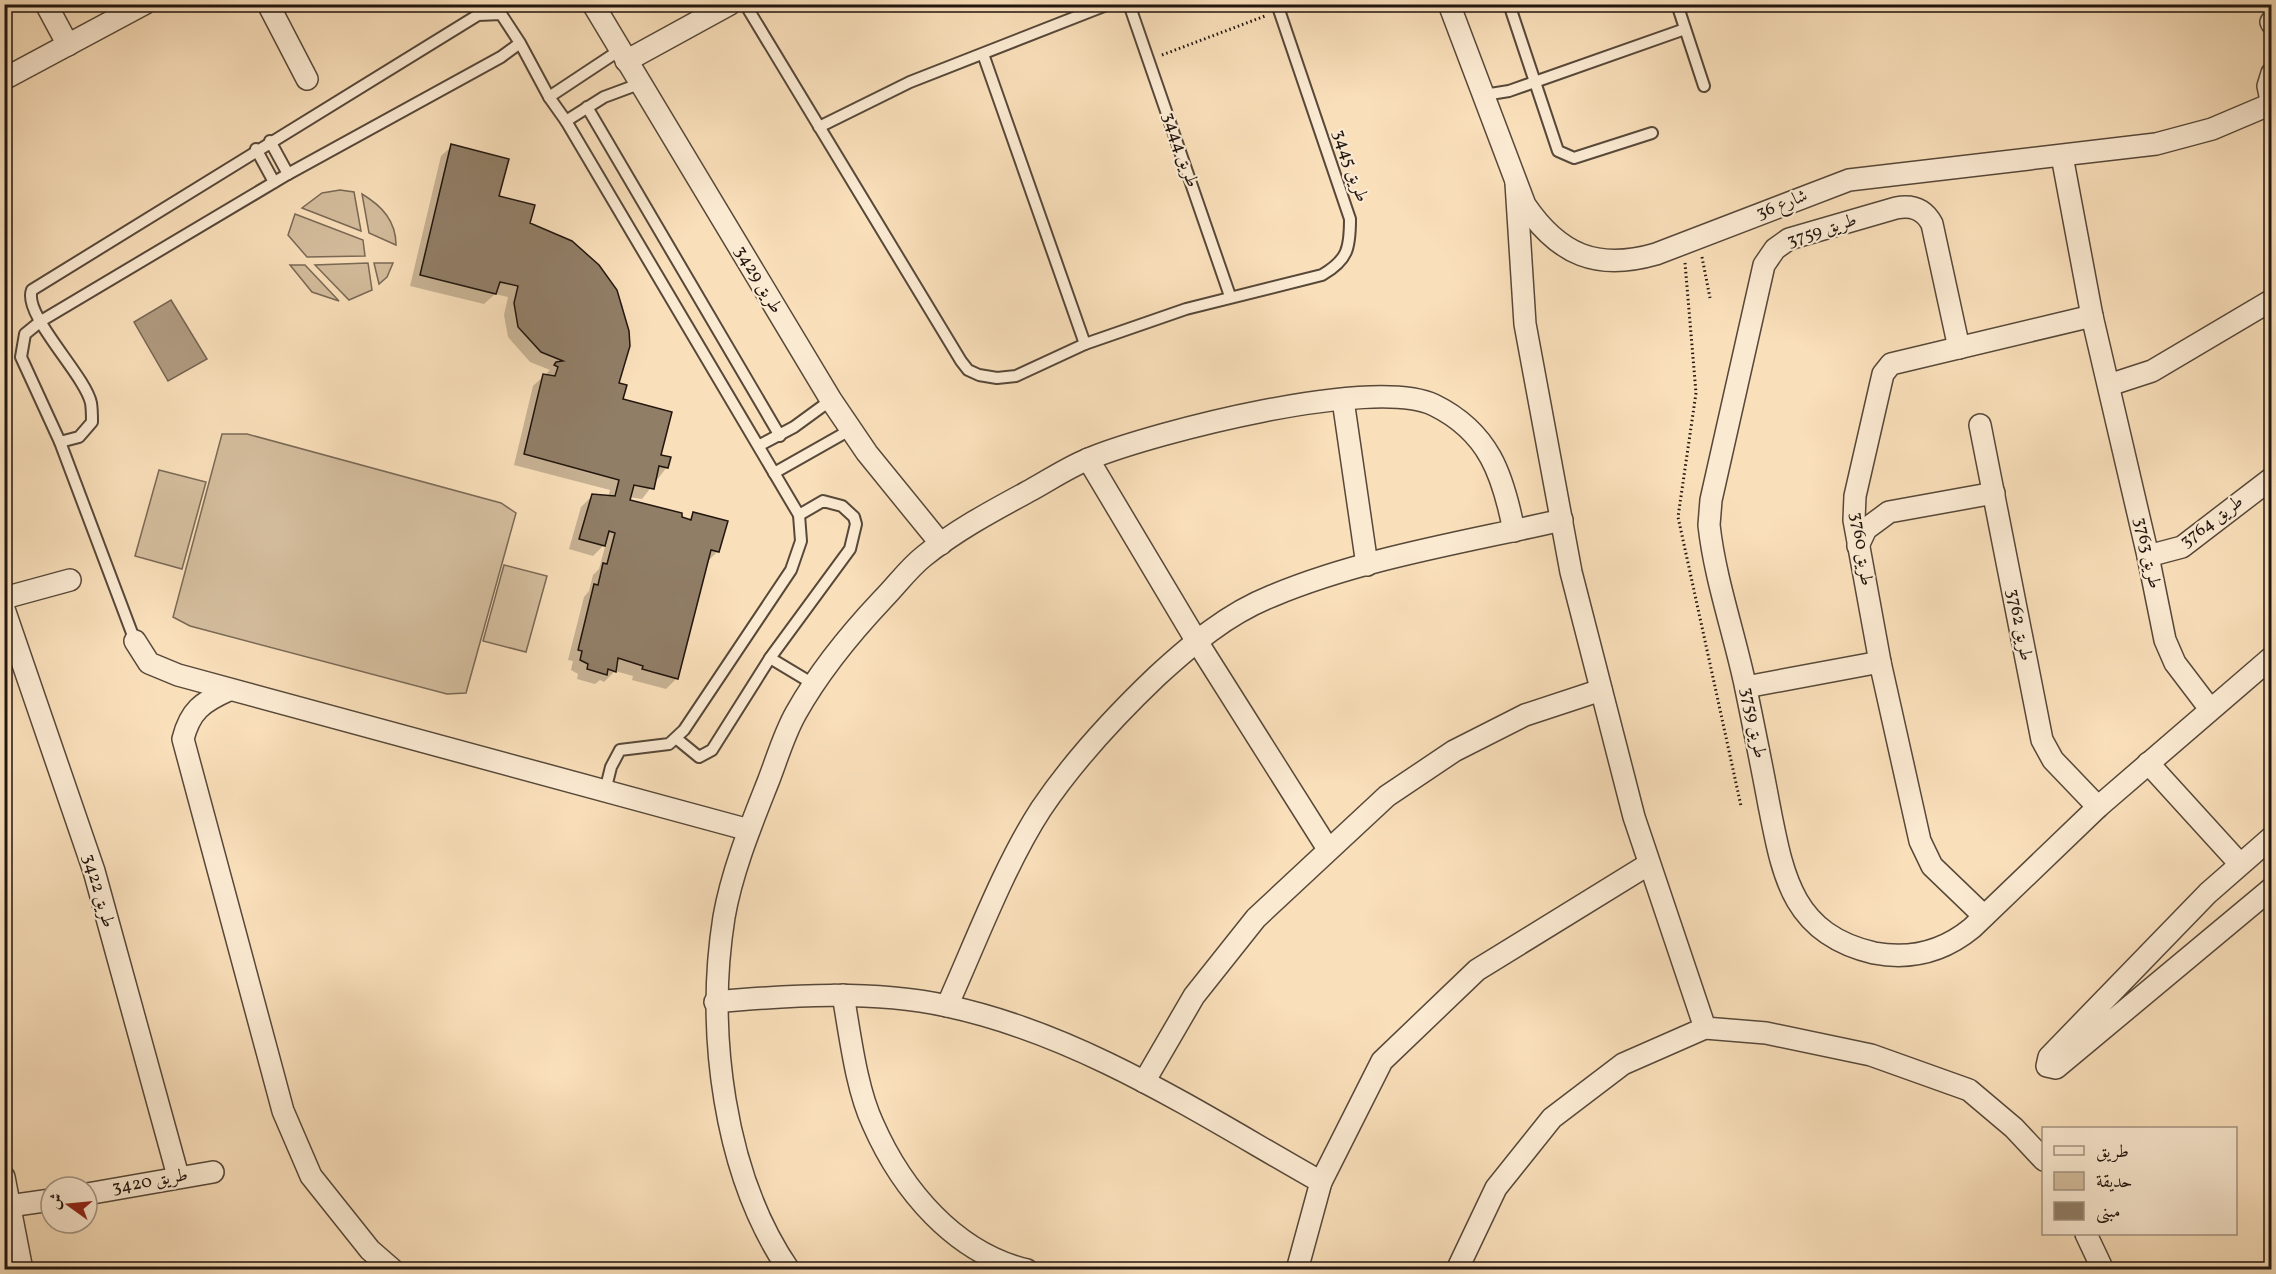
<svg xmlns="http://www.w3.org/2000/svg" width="2276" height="1274" viewBox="0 0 2276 1274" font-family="Vollkorn,Amiri,serif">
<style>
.green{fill:#d4bd9d;stroke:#7a6956;stroke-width:1.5}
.water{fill:#b09a80;stroke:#776552;stroke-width:1.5}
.shadow{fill:#0003}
.building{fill:#917e67;stroke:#21150e;stroke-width:1.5}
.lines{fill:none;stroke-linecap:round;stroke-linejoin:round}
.service-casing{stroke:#574839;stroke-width:14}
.minor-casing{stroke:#574839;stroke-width:24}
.path{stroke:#21150e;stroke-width:3;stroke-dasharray:1.5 3;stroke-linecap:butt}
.service{stroke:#fbead2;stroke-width:10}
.minor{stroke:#fbead2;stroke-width:21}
.labels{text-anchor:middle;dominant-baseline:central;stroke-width:4.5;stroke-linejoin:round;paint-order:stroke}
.street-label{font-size:18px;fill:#21150e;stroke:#fbead2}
</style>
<rect width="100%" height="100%" fill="#f9dfba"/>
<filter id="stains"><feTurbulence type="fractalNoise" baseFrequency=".00333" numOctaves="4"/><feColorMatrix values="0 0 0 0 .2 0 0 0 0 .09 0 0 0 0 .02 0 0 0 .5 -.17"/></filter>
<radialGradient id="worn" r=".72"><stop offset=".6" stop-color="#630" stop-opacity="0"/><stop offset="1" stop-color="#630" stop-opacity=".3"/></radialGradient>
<g class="green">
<polygon points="340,190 354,192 361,231 302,208 322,193"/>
<path d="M362,194C382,206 396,221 396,245L369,233Z"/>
<polygon points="295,214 363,240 365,256 307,257 288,235"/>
<polygon points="368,263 372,290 349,300 315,265"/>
<polygon points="374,263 393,263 387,277 379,284"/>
<polygon points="290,265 305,265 339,301 312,292"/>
<polygon points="222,434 247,434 501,503 516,513 466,693 447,694 190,626 173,617"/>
<polygon points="159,470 206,482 182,569 135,556"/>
<polygon points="504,565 547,576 526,652 483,641"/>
</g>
<polygon class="water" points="171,300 207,359 168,381 134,322"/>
<polygon class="shadow" points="452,146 498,198 528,223 608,279 622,304 628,332 617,384 621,400 667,467 642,499 629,497 628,501 687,521 694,514 718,551 707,562 677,678 666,689 632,680 633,676 615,671 604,682 600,680 595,684 577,679 578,674 571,670 573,661 568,660 584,597 589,591 593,575 599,569 606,543 593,556 569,549 581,507 592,496 608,497 610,490 514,465 533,386 550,370 530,362 508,337 504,315 508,297 495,294 484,304 410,286 441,156"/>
<polygon class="building" points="451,144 509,159 499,196 535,205 530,223 572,241 599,265 617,290 629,331 630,346 619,383 627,385 623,399 672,412 661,455 671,457 668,468 659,466 654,489 634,485 630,500 682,513 682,517 691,520 693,512 728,521 719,552 711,550 678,679 642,669 643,666 618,658 616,672 608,669 607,675 587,669 588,664 580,660 582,651 578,650 594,584 598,585 603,563 607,564 615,533 609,531 605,546 579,539 592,494 615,496 619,480 524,454 543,374 555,376 558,367 554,365 556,362 563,361 541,352 518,327 514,303 518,286 500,282 496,294 420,275"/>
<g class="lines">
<defs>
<g id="service">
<path d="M745,4L961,361L968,370L979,375L997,378L1016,376L1085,344L1186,309L1322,275C1348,260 1350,248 1350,219L1277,4"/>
<polyline points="1129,4 1230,296"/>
<polyline points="1509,4 1558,151 1574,158 1652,133"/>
<polyline points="1677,4 1704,86"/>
<path d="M520,43L501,14L478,15L32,290C22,314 85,375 91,403C92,409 92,416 92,422L79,437L60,442L21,357L25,334L41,321L288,174L501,57L520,43L549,97L566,121L799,515L801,541L791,570L684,730L669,744L620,750L611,767L605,791"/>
<polyline points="983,54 1085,344"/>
<polyline points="1484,95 1509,91 1685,29"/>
<polyline points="549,97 620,50"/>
<polyline points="587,107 780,436"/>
<polyline points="566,121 604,97 639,84"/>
<polyline points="819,127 910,82 1109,4"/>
<polyline points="270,141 288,174"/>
<polyline points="256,149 274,182"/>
<polyline points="60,442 135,641"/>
<polyline points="760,445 794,427 831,400"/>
<polyline points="774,473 850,430"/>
<polyline points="770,658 815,685"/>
<polyline points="677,739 699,757 712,750 770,658 850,549 856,524 854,517 842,506 823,501 799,515"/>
</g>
<g id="minor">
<polyline points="46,4 68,45"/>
<polyline points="268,4 307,79"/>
<polyline points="593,4 831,400 867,453 941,544"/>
<path d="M1449,4L1525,205C1559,255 1597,271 1656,254L1849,180L2156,144L2212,129L2271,104"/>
<polyline points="2271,22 2272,24"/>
<polyline points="626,61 730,4"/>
<polyline points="2272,73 2268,86 2272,105"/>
<polyline points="4,79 144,4"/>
<polyline points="2062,156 2092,316 2148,556 2165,640 2175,663 2210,709"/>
<polyline points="1516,183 1525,324 1571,572 1634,817 1705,1028 1766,1033 1871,1055 1969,1090 2014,1128 2044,1160"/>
<path d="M1959,348L1932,224C1924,209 1912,205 1896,208L1789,239L1775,249L1764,265L1711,500L1709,525C1715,580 1735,635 1746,689C1754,728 1762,767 1769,805C1783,876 1792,934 1874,953C1911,960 1944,951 1972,928L2098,807L2272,657"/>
<polyline points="2109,385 2152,371 2272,300"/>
<polyline points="1343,400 1367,565"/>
<polyline points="1980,425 2042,740 2053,760 2098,807"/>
<polyline points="1088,459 1196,640 1328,849"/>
<polyline points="1858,546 1866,529 1889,512 1994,493"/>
<polyline points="2148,556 2182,547 2272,478"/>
<polyline points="4,598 70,580"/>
<polyline points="4,609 94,871 178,1176"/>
<polyline points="135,641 149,663 178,675 749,830"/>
<polyline points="1746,687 1880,662"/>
<path d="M229,690C202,702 190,711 183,739L283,1111L311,1176L370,1250L393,1270"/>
<polyline points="2148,763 2240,864"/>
<polyline points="2272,837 2208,893 2049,1057 2047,1066 2056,1068 2272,888"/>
<polyline points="1984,916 1932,866 1920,841 1880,662 1854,520 1855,496 1883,374 1891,364 2092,316"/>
<path d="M843,995C850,1034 856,1088 873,1124C902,1190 955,1253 1027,1270"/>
<path d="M715,1002C792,995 871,990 947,1006C1083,1035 1202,1115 1321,1182"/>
<path d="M947,1006C975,944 1004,866 1041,809C1074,760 1114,717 1157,676C1192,644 1227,614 1272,596C1363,558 1466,542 1562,520"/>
<polyline points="1144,1082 1194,996 1256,918 1387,796 1454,751 1525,715 1601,690"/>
<polyline points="4,1177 22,1270"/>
<polyline points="87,1194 213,1172"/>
<polyline points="9,1206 51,1200"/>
<polyline points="2086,1234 2103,1270"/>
<path d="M789,1270C723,1174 706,1030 724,917C732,871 751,825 768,782C777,759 784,734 796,713C819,672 850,634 882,600C896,586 908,569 923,557C956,530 994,510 1031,490C1051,479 1070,466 1091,458C1156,432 1372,376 1434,405C1489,432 1503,475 1514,531"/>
<polyline points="1297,1270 1321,1182 1382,1061 1477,970 1649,864"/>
<polyline points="1457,1270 1496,1188 1552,1118 1623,1064 1705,1028"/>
</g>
</defs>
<use href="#service" class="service-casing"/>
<use href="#minor" class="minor-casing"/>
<g class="path">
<polyline points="1162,55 1265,16"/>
<polyline points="1702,257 1710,298"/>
<polyline points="1685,263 1696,393 1678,517 1741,806"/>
</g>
<use href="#service" class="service"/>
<use href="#minor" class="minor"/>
</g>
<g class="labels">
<g class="street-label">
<text transform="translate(1180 150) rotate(71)">طريق 3444</text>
<text transform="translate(1350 166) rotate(71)">طريق 3445</text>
<text transform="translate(1782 205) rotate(-21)">شارع 36</text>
<text transform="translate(1822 231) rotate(-18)">طريق 3759</text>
<text transform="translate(758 280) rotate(59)">طريق 3429</text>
<text transform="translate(2212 522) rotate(-37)">طريق 3764</text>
<text transform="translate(1861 549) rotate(82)">طريق 3760</text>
<text transform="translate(2147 553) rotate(78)">طريق 3763</text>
<text transform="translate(2019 625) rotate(79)">طريق 3762</text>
<text transform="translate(1753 723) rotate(79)">طريق 3759</text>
<text transform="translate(98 891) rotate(74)">طريق 3422</text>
<text transform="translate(150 1182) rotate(-10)">طريق 3420</text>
</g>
</g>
<rect width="2276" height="1274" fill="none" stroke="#f9dfba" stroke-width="24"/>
<rect x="6" y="6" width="2264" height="1262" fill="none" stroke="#21150e" stroke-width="3"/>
<rect x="12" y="12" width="2252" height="1250" fill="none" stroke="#21150e" stroke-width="1.5"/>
<rect x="2042" y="1127" width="195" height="108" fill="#fbead2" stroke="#a49584" stroke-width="1.5"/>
<rect x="2054" y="1146" width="30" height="9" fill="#fbead2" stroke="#a49584" stroke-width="1.5"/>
<text x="2096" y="1157" font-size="18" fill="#21150e">طريق</text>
<rect x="2054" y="1172" width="30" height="18" fill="#d4bd9d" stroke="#a49584" stroke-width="1.5"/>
<text x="2096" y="1187" font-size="18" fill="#21150e">حديقة</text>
<rect x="2054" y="1202" width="30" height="18" fill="#917e67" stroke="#a49584" stroke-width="1.5"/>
<text x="2096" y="1217" font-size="18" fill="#21150e">مبنى</text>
<g transform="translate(69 1205) rotate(285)"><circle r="28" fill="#fbead2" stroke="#a49584" stroke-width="1.5"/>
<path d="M0-4.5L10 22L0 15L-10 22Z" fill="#8f2418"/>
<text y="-9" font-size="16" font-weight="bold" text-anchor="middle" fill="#21150e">ش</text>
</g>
<rect width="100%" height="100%" filter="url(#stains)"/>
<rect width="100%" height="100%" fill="url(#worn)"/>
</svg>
